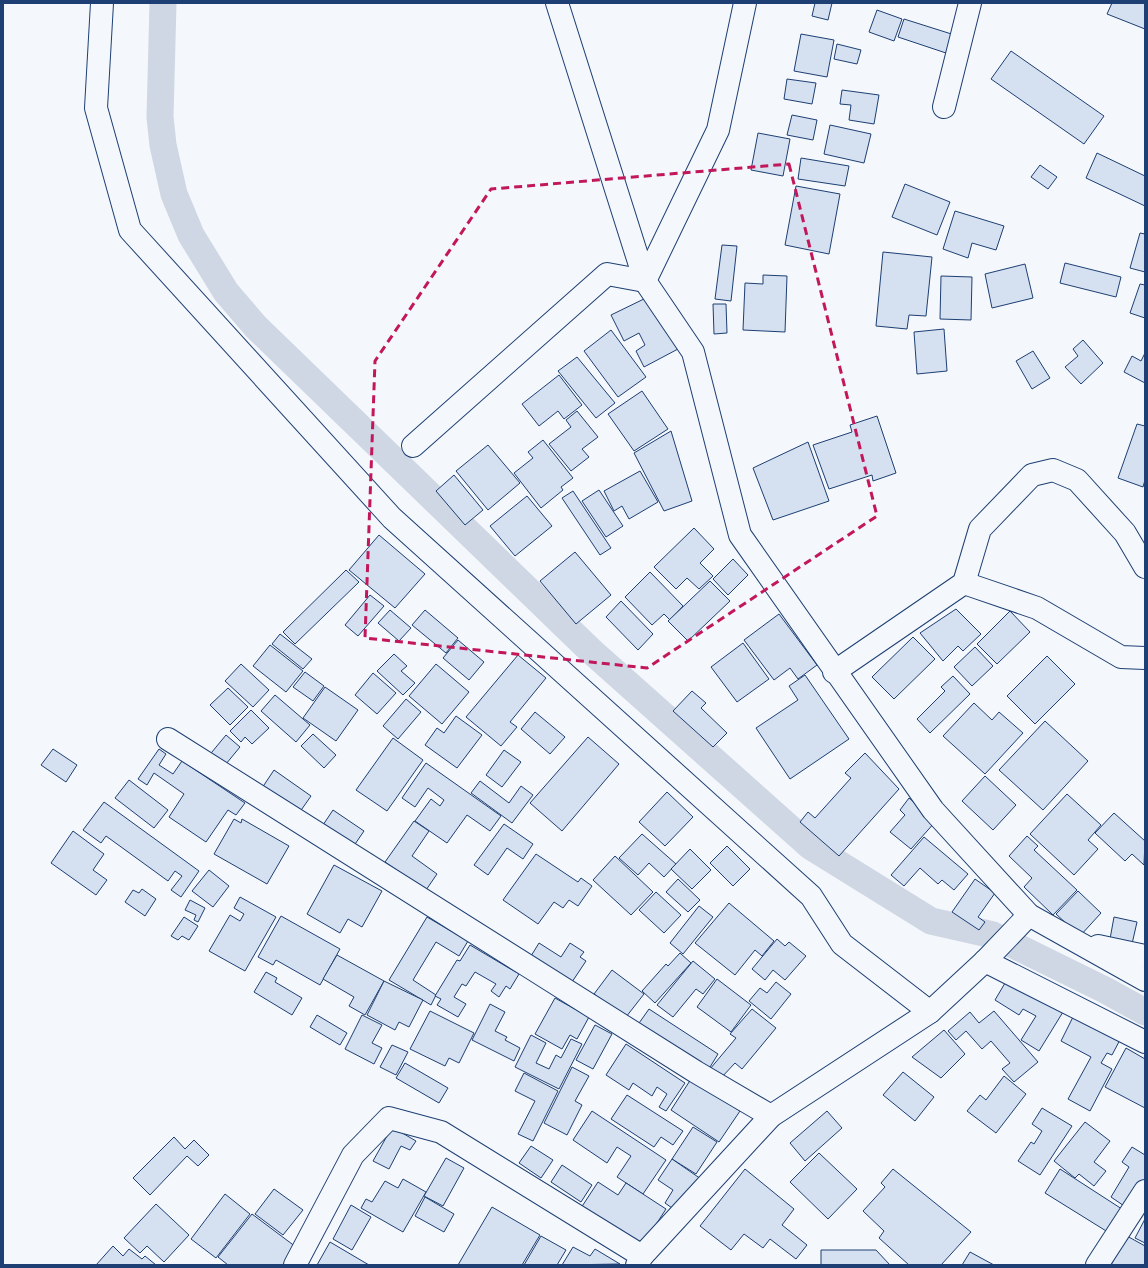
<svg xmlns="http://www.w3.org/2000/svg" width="1148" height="1268" viewBox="0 0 1148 1268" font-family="Helvetica,sans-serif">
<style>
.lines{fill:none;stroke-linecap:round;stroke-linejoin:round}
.canal{stroke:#cfd7e4;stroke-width:27}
.building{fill:#d5e0f0;stroke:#1d3f73}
.minor-casing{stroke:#1d3f73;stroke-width:24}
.minor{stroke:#f4f7fb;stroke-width:22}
.marked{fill:none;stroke:#c2185b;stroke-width:3;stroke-dasharray:8 5;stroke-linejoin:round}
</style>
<rect width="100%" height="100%" fill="#f4f7fb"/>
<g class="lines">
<polyline class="canal" points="163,3 160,117 163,145 174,194 191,235 226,292 256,327 590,650 810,846 931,921 993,935 1105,990 1145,1012"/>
</g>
<g class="building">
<polygon points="815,3 832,3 828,20 812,16"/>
<polygon points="1112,3 1145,3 1145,29 1107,14"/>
<polygon points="877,10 902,19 894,41 869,32"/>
<polygon points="904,19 961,37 955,56 898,37"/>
<polygon points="801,34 834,40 827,77 794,71"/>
<polygon points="837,44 861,50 857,64 834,59"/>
<polygon points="1011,51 1104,116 1084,144 991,79"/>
<polygon points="787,79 816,83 812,104 784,99"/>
<polygon points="842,90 879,95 874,124 849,120 851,105 840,104"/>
<polygon points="792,115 817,120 813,140 787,135"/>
<polygon points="830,125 871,134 864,163 824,154"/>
<polygon points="758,133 790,139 783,176 751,170"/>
<polygon points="1097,153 1145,176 1145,206 1086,178"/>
<polygon points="801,158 849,166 845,186 798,179"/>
<polygon points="1040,165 1057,177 1048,189 1031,177"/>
<polygon points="905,184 950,202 937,235 892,217"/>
<polygon points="796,186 840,194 829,254 785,245"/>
<polygon points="955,211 1004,226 996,250 972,243 968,258 943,249"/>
<polygon points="1140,233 1145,234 1145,272 1130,268"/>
<polygon points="722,245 737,246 731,301 715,299"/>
<polygon points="883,252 932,257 926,316 909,315 907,329 876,326"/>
<polygon points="1065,263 1121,277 1116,297 1060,283"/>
<polygon points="1025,264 1033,298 992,308 985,274"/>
<polygon points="763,275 787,276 785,332 743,330 745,283 763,284"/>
<polygon points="941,276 972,277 971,320 940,319"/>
<polygon points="1140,284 1145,285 1145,318 1130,313"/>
<polygon points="650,296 678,349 644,367 636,351 645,345 639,333 624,341 611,315"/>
<polygon points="713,304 726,304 727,333 714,334"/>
<polygon points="944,329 947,371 917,374 914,332"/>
<polygon points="611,330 646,377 618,397 584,351"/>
<polygon points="1083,340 1103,363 1081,384 1065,367 1078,356 1073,349"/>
<polygon points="1033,351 1050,378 1032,389 1016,361"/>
<polygon points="1145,353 1145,383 1124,372 1132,356 1141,361"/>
<polygon points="577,357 615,403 596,418 558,371"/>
<polygon points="559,375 582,405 564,419 558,411 539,426 522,404"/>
<polygon points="642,391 668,429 634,451 608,414"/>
<polygon points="577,411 598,437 582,449 589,457 571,471 549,444 571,427 566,420"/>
<polygon points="877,416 896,473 873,481 872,475 829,489 813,445 852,432 850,425"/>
<polygon points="1137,424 1145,426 1145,480 1143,487 1118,478"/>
<polygon points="671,431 692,501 664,511 634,453"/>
<polygon points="543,440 573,478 561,487 563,490 541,508 514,473 533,458 528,452"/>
<polygon points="808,442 829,501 773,520 753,468"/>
<polygon points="488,445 520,483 488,510 456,471"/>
<polygon points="640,471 658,502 629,519 622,506 614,511 604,491"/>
<polygon points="454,475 483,510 465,525 436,491"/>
<polygon points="599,490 623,526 606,537 582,501"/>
<polygon points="573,491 611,548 600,555 562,498"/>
<polygon points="527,496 552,526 515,556 490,526"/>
<polygon points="694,528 714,549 700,563 713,576 699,589 687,578 676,589 654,567"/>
<polygon points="379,535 425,574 395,608 349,570"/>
<polygon points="575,552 611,595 576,624 540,581"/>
<polygon points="733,559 748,575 728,595 713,579"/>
<polygon points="346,570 359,582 295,644 283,632"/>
<polygon points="650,572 683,606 670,620 664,614 652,625 625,597"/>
<polygon points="710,581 730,601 688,641 668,621"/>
<polygon points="370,595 384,606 358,636 345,625"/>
<polygon points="621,601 653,634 638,650 606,617"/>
<polygon points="956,609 981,634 963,651 958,646 943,661 920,633"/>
<polygon points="390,610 411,628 399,641 378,623"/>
<polygon points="425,610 458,638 446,653 412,625"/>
<polygon points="1010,611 1030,632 997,664 977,644"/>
<polygon points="779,614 817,665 798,679 790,668 774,680 744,640"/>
<polygon points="280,634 312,659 303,669 272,644"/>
<polygon points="913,637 935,659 894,699 872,677"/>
<polygon points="458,640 484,662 469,680 443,658"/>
<polygon points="743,643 769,679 737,702 711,667"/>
<polygon points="270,645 303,671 286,692 253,666"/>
<polygon points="975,647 993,666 972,686 954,667"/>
<polygon points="394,654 407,666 401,671 415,683 403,695 377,671"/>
<polygon points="518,655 546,678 510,722 517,727 501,746 466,717"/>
<polygon points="1047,656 1075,684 1035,724 1007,696"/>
<polygon points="241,664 269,690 253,707 225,681"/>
<polygon points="436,664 469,692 442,724 409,696"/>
<polygon points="305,672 324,686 313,701 293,687"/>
<polygon points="373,673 396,693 377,714 355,695"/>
<polygon points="805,675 849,739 790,779 756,728 798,700 789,686"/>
<polygon points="953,676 970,694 930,733 917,719 945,691 941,687"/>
<polygon points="325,687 358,710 336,741 303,718"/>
<polygon points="228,688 248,707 230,725 210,705"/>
<polygon points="692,691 706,703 701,708 727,733 713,747 673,711"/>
<polygon points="275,695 310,725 296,742 261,711"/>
<polygon points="406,699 421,712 398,739 383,726"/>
<polygon points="974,703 992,720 999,712 1023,733 985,774 943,736"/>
<polygon points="251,710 269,728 252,744 245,737 241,742 230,731"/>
<polygon points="535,712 565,737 550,754 521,729"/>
<polygon points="456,716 482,735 457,768 425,745 437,728 444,733"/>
<polygon points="1045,721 1088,761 1043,810 999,770"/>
<polygon points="313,734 336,755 324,768 301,746"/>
<polygon points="226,735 240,747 221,770 207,758"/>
<polygon points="588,737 619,764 562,831 530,803"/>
<polygon points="393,738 423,760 387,811 356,790"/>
<polygon points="53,749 77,765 66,782 41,765"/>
<polygon points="159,749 166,754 159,765 173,774 182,761 245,803 236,815 228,810 206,842 169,817 184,794 154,773 147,785 138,779"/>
<polygon points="504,750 521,762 502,787 486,775"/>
<polygon points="865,753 899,789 839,856 800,822 808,812 815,818 851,778 845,773"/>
<polygon points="426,763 501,816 490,831 467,815 447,843 415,821 431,799 440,806 444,800 428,788 415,807 402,798"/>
<polygon points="274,770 311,796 297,816 260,791"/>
<polygon points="985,776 1016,805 993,830 962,801"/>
<polygon points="129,780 168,810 154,828 115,798"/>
<polygon points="480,781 509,803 521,786 533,795 512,823 471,793"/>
<polygon points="667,792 693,817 665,846 639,822"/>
<polygon points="1067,794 1101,825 1088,840 1098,849 1074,875 1030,834"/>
<polygon points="909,798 936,821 911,849 890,832 905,815 900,810"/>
<polygon points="104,802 199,871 181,897 171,890 182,876 175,871 168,881 106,836 101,843 83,830"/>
<polygon points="333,810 364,831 351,850 321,828"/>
<polygon points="1114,813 1145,841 1144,865 1132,854 1125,861 1095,833"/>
<polygon points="234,819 241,823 242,819 289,846 267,884 214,854"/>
<polygon points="414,821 429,831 412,856 437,874 426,890 385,862"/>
<polygon points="504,824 533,844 523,859 507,848 488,875 474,865"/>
<polygon points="73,831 104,854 93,870 107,880 96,895 51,863"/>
<polygon points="642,834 676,864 664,877 649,863 638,875 619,858"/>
<polygon points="1027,836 1038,846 1034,850 1077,890 1053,915 1024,887 1032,878 1009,856"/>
<polygon points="924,837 968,874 954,890 942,880 938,884 920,868 904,886 891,875"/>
<polygon points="727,846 750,869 733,886 710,863"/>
<polygon points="690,849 711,870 692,889 671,869"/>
<polygon points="536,854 578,882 581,878 592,886 578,906 569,900 563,908 554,902 538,924 503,900"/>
<polygon points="615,856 653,892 631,915 593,880"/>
<polygon points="334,865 382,891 362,927 348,919 340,933 307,914"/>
<polygon points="209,870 229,886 213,907 192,891"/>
<polygon points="678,879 700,900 688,912 666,892"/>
<polygon points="975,879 995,893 978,917 985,922 979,930 952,912"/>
<polygon points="142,889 156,899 145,916 125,902 133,890 139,893"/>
<polygon points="1078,891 1101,913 1080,936 1056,914"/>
<polygon points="656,892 681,915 664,933 639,910"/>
<polygon points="240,897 276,917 245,971 209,951 230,915 240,921 244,914 234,908"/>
<polygon points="190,900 205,908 198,922 194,920 196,915 185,910"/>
<polygon points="729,903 774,941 762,956 755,950 735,975 695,943"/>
<polygon points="699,906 713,917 683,954 670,943"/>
<polygon points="281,916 340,949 320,985 276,960 273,965 258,957"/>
<polygon points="184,917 198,926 189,940 182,936 178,940 171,936"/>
<polygon points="427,917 468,941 459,956 436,942 413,980 436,995 431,1005 389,980"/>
<polygon points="1114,917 1137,922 1132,944 1110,939"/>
<polygon points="777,939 785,946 789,942 806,956 785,980 773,970 765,980 752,969"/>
<polygon points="539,943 561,957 570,943 584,952 580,957 586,961 572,982 531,956"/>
<polygon points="470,945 519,974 510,989 506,986 499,997 491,991 496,984 475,972 466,986 462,984 454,997 466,1004 458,1017 437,1005 441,999 435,996 457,960 460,961"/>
<polygon points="680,953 691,963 655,1003 642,991 666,964 668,966"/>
<polygon points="337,955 384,981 365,1015 349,1006 354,997 323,979"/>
<polygon points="693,961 715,979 703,994 696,989 673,1017 657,1005"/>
<polygon points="612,970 644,994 626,1017 594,994"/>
<polygon points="266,972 277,978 275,982 302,998 292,1015 254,992"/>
<polygon points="1008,978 1063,1012 1039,1051 1021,1040 1036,1016 1023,1009 1019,1015 995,1000"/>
<polygon points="717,979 751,1005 731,1032 697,1007"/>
<polygon points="384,981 423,1000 409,1027 399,1022 395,1030 367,1015"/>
<polygon points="776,982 791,994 771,1019 749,1001 760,988 767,993"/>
<polygon points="555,998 589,1017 577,1039 570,1035 562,1049 535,1034"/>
<polygon points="490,1004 505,1012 495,1031 507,1037 505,1040 520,1048 514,1061 472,1040"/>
<polygon points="649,1009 718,1054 707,1072 637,1026"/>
<polygon points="752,1009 776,1028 742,1069 735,1063 721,1078 710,1069 736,1038 730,1034"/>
<polygon points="430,1011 474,1033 459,1063 449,1058 445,1066 410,1049"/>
<polygon points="994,1011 1038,1062 1014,1082 1002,1069 1010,1063 991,1041 982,1049 966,1031 956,1040 948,1031 970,1012 979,1023"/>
<polygon points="1076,1011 1122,1036 1112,1055 1107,1053 1101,1063 1112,1069 1090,1111 1068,1099 1091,1057 1061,1041"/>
<polygon points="317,1015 347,1033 340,1045 310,1027"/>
<polygon points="362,1015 382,1025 372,1043 382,1048 374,1064 345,1049"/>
<polygon points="595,1025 612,1034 593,1069 576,1060"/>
<polygon points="944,1030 965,1054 941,1078 912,1057"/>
<polygon points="531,1035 546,1043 536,1063 549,1069 556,1055 561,1058 571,1039 582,1044 559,1089 515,1067"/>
<polygon points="626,1044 685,1083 666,1111 659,1107 667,1094 657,1087 652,1096 633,1083 629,1090 606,1075"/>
<polygon points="392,1045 408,1052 396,1075 380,1067"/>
<polygon points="1126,1048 1145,1059 1145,1108 1105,1087"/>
<polygon points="405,1063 448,1088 439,1103 396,1078"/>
<polygon points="572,1067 589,1076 575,1101 582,1105 567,1135 544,1123"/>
<polygon points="903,1072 934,1097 915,1121 883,1095"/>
<polygon points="524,1073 558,1091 533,1141 518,1134 535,1101 515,1091"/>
<polygon points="1004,1076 1026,1094 996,1133 967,1111 980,1095 986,1100"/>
<polygon points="691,1079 740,1111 719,1142 671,1110"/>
<polygon points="627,1095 683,1131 673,1145 661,1137 654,1147 611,1119"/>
<polygon points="1042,1108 1072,1126 1040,1175 1018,1161 1031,1142 1034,1144 1042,1131 1032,1124"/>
<polygon points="592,1111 666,1160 643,1194 617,1177 631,1156 617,1147 607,1163 573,1140"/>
<polygon points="827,1111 842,1128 805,1161 790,1143"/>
<polygon points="1085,1122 1110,1141 1094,1162 1106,1171 1094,1186 1079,1174 1075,1178 1054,1161"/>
<polygon points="392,1127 416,1141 410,1150 401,1146 389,1169 373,1161"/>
<polygon points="693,1127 717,1142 696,1174 672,1159"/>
<polygon points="174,1137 185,1149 194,1140 209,1155 198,1166 187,1156 150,1195 133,1178"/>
<polygon points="531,1146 553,1160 541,1178 519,1163"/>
<polygon points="1132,1147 1145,1155 1145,1186 1130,1210 1111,1197 1129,1167 1122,1162"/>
<polygon points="819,1153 857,1189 828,1219 790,1182"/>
<polygon points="446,1158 464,1168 443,1206 424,1196"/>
<polygon points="672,1159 701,1179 679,1213 665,1203 673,1190 658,1180"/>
<polygon points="562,1165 592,1185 581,1202 551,1182"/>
<polygon points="745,1169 794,1209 782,1225 807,1245 796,1259 770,1239 763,1248 744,1234 731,1250 700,1226"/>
<polygon points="893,1169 971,1232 941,1265 909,1265 879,1238 884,1231 863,1211 885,1187 881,1183"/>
<polygon points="1060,1169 1125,1211 1111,1234 1045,1193"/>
<polygon points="403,1179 426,1192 403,1232 361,1208 366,1199 372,1202 385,1181 398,1188"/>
<polygon points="598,1182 618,1195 626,1183 666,1209 639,1251 579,1211"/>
<polygon points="274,1189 303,1210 283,1235 255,1214"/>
<polygon points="225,1194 250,1214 216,1258 191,1239"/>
<polygon points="425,1197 454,1214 444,1232 415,1216"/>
<polygon points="156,1204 189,1235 164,1262 147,1246 140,1253 124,1238"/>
<polygon points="351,1205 371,1217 352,1250 333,1239"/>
<polygon points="492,1207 540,1235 522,1265 458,1265"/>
<polygon points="252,1214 296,1247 283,1265 228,1265 218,1257"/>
<polygon points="1145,1219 1145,1243 1135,1238"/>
<polygon points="541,1236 566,1250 557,1265 524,1265"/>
<polygon points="1127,1236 1145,1246 1145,1265 1111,1265"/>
<polygon points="330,1242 369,1265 317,1265"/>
<polygon points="113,1246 123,1256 129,1249 142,1259 145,1256 156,1265 96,1265"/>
<polygon points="573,1247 590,1256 595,1249 620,1264 562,1265"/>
<polygon points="821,1250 876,1250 890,1265 821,1265"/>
<polygon points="970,1252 994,1265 962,1265"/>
</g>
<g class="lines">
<defs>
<g id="minor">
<polyline points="102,3 96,108 130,230 392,518 811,896 842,944 930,1012"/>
<polyline points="557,3 645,281 693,352 740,535 933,810 1029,915 1145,980"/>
<polyline points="944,107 970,3"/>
<polyline points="413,446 607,274 645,281 718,130 745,3"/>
<polyline points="964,583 1037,608 1121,657 1145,658"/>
<polyline points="834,672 964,583 980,529 1032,475 1053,470 1077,480 1125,533 1145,567"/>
<polyline points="168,739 696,1072 771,1116"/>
<polyline points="1098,946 1145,956"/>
<polyline points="985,961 1145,1042"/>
<polyline points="295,1265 353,1155 389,1118 441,1132 642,1256"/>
<polyline points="637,1265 642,1256 771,1116 930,1012 985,961 1029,915"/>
<polyline points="1097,1265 1145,1191"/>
</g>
</defs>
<use href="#minor" class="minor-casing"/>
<use href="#minor" class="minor"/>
</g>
<path class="marked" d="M789,164L877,516L647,668L365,638L375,361L491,189Z"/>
<rect width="1148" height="1268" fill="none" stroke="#1d3f73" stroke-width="8"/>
</svg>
